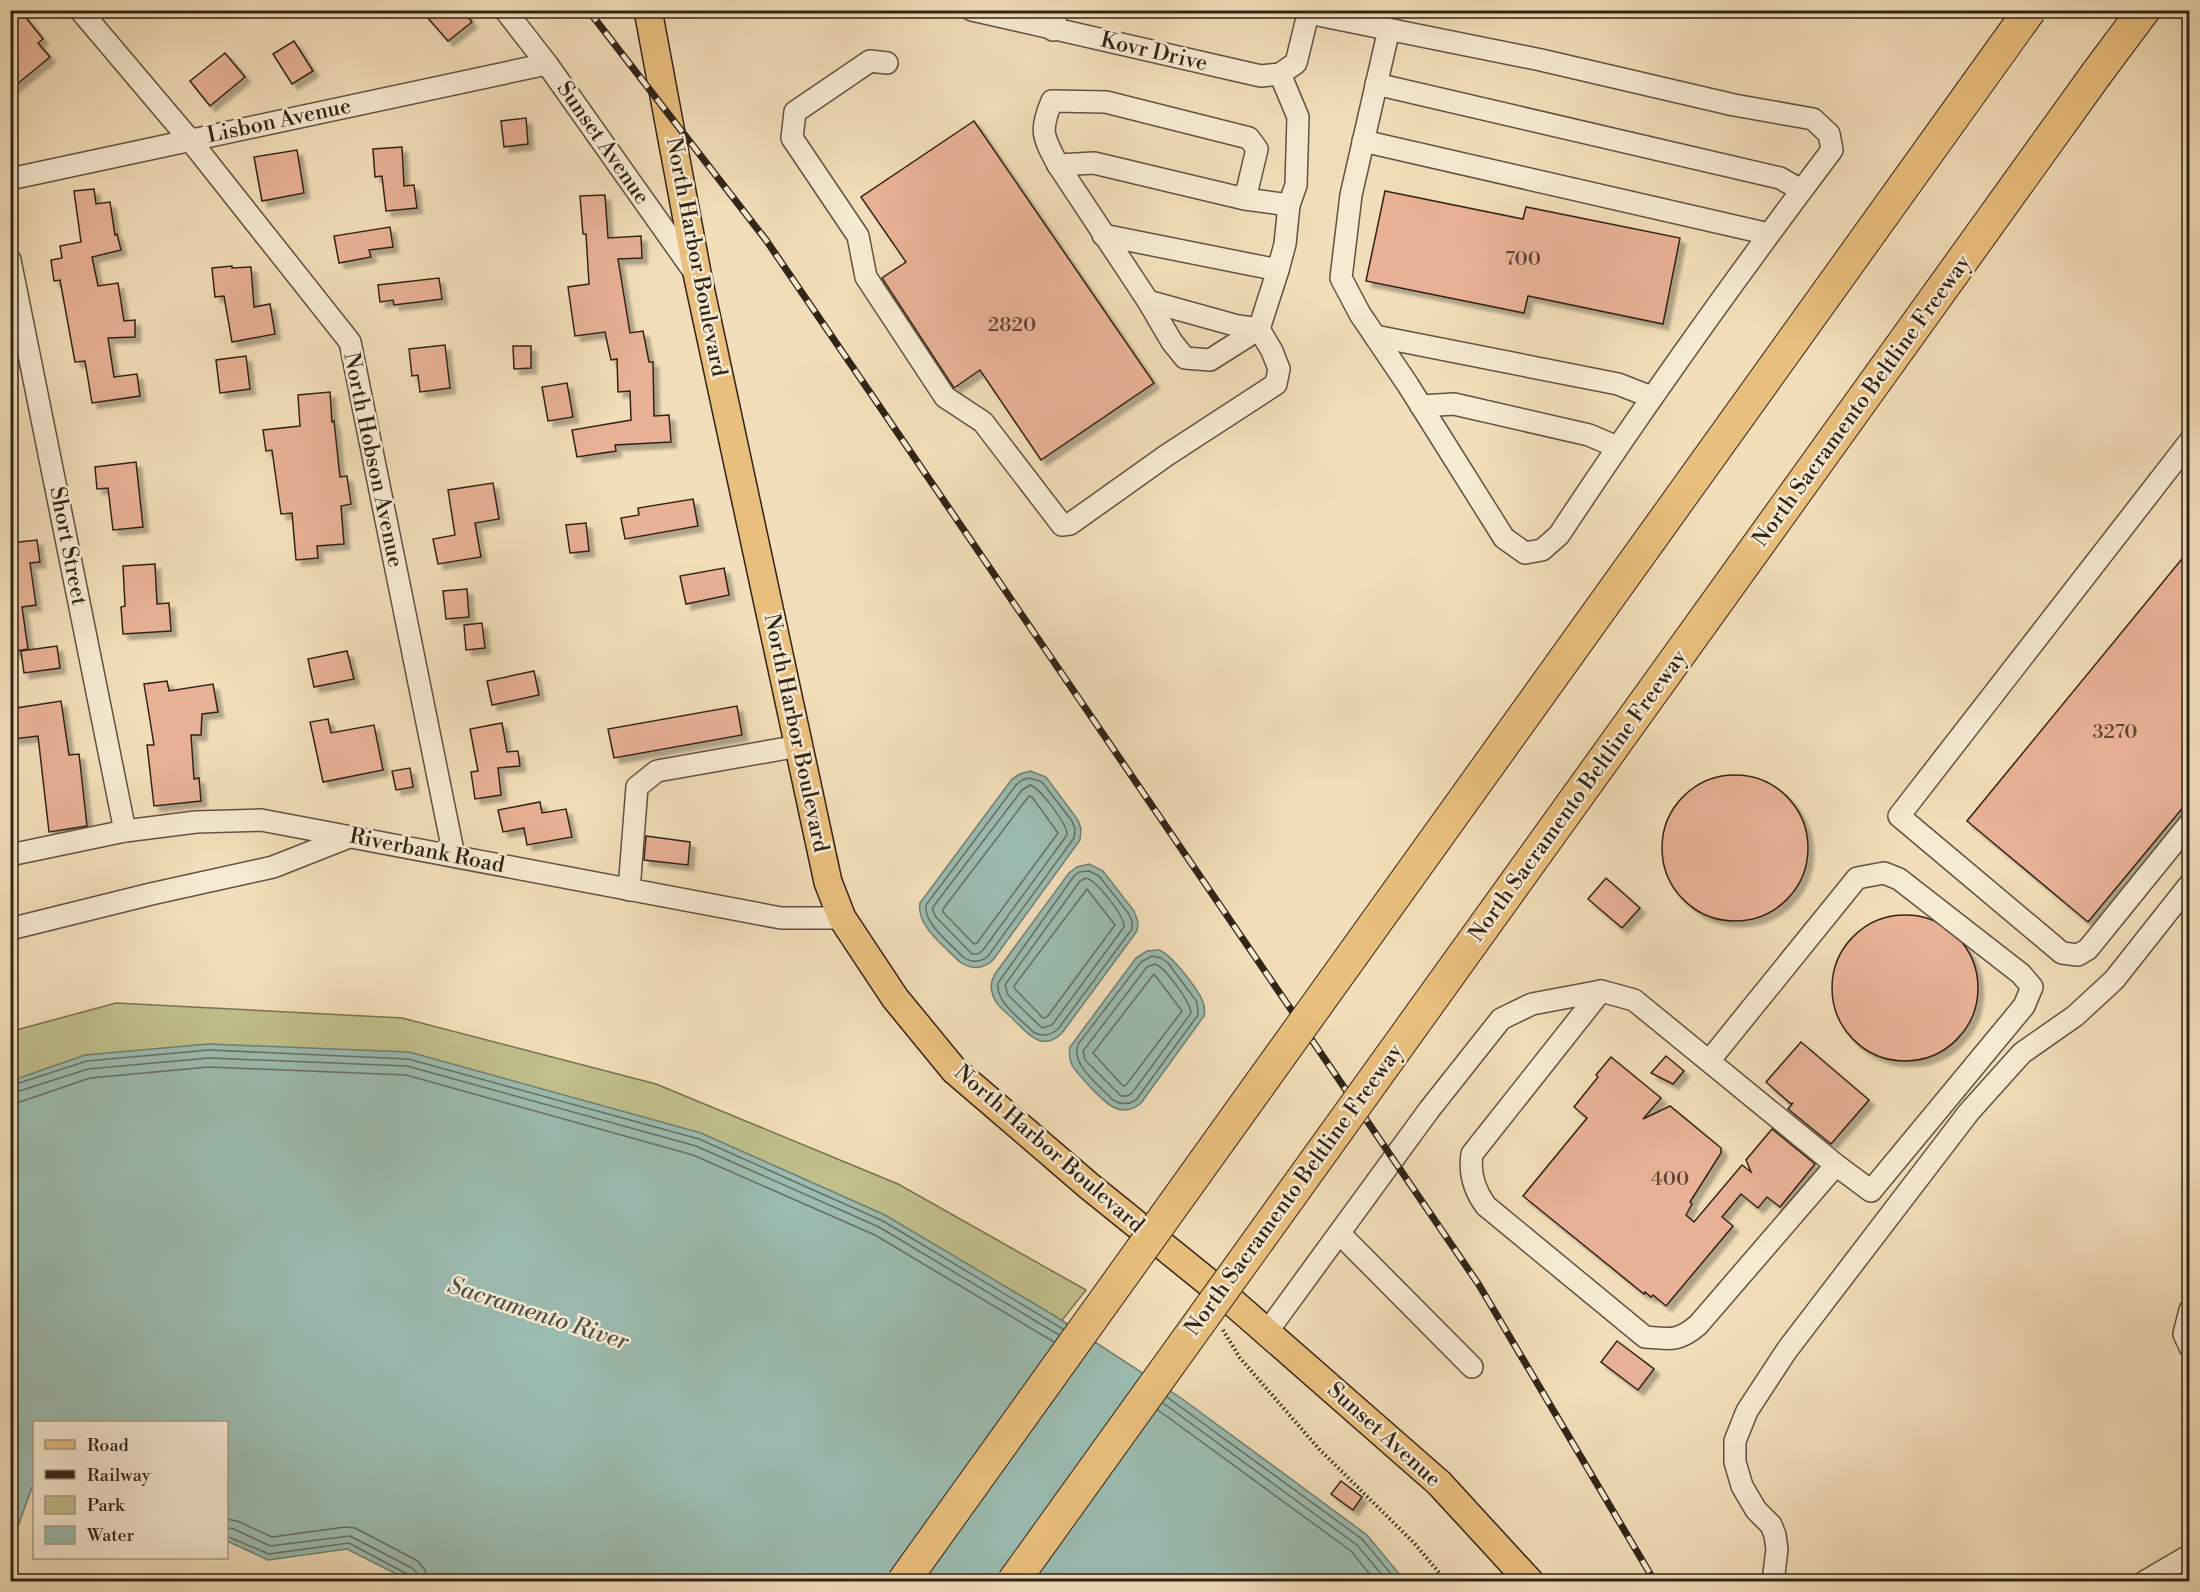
<svg xmlns="http://www.w3.org/2000/svg" width="2200" height="1592" viewBox="0 0 2200 1592" font-family="'Libre Bodoni',serif">
<style>
.green{fill:#c1bf8b;stroke:#797252;stroke-width:1.5}
.water{fill:#9bbcb0;stroke:#717f74;stroke-width:1.5}
.lines{fill:none;stroke-linecap:round;stroke-linejoin:round}
.shore{stroke:#667064;stroke-width:1.5}
.building{fill:#e9b197;stroke:#312419;stroke-width:1.5;filter:url(#shadow)}
.minor-casing{stroke:#615241;stroke-width:24}
.major-casing{stroke:#312419;stroke-width:30}
.highway-casing{stroke:#312419;stroke-width:34}
.path{stroke:#312419;stroke-width:4;stroke-dasharray:1.5 3;stroke-linecap:butt}
.minor{stroke:#f7ead2;stroke-width:21}
.major{stroke:#e9bf7d;stroke-width:27}
.highway{stroke:#e9bf7d;stroke-width:32}
.rail-casing{stroke:#312419;stroke-width:7}
.rail{stroke:#f7ead2;stroke-width:4.5;stroke-dasharray:14;stroke-linecap:butt}
.highway-bridge-casing{stroke:#312419;stroke-width:34;stroke-linecap:butt}
.highway-bridge{stroke:#e9bf7d;stroke-width:32}
.labels{text-anchor:middle;dominant-baseline:central;stroke-width:5;stroke-linejoin:round;paint-order:stroke}
.number-label{font-size:20px;fill:#5f4738}
.street-label{font-size:22px;fill:#312419;stroke:#f7ead2}
.water-label{font-size:24px;font-style:italic;fill:#515246;stroke:#f7ead2}
</style>
<defs>
<filter id="shadow"><feDropShadow dx="5.5" dy="5.5" stdDeviation="1.5" flood-color="#0004"/></filter>
</defs>
<rect width="100%" height="100%" fill="#f2deba"/>
<filter id="stains"><feTurbulence type="fractalNoise" baseFrequency=".00333" numOctaves="4"/><feColorMatrix values="0 0 0 0 .2 0 0 0 0 .09 0 0 0 0 .02 0 0 0 .5 -.17"/></filter>
<radialGradient id="worn" r=".72"><stop offset=".6" stop-color="#630" stop-opacity="0"/><stop offset="1" stop-color="#630" stop-opacity=".3"/></radialGradient>
<polygon class="green" points="116,1003 402,1018 656,1084 898,1184 1086,1290 1048,1338 11,1081 11,1034 20,1029"/>
<g class="water">
<path d="M1030,771L1046,777L1078,820L1081,829L1080,840L993,960C983,969 972,970 960,962C945,947 916,926 920,903L1012,779L1020,774Z"/>
<path d="M1089,864L1103,871L1134,911L1138,922L1137,931L1062,1033C1042,1053 1027,1033 1012,1018C1004,1011 994,1003 992,992C990,985 992,980 995,974L1069,873L1077,867Z"/>
<path d="M1159,950C1172,955 1198,989 1203,1002C1205,1007 1205,1011 1204,1016L1141,1103C1133,1110 1124,1112 1115,1108C1105,1104 1077,1074 1072,1065C1069,1059 1069,1053 1070,1047L1136,958L1147,951Z"/>
<polygon points="209,1044 409,1052 701,1133 885,1215 1055,1316 1181,1398 1367,1535 1405,1581 410,1581 347,1549 268,1560 227,1541 226,1422 34,1422 34,1482 17,1529 11,1554 11,1081 85,1055"/>
</g>
<g class="lines">
<g class="shore">
<path d="M1029,778L1042,782L1072,821L1075,829L1074,838L988,956C980,963 972,963 963,957C951,944 923,923 926,905L1016,785L1022,780Z"/>
<path d="M1030,785C1040,788 1068,825 1067,835L983,950L978,954H972L936,917L933,911V907L1022,790Z"/>
<polygon points="1029,796 1032,797 1058,833 977,943 974,944 943,912 943,909"/>
<path d="M1089,871L1099,876L1129,914L1132,922V929L1058,1029C1050,1036 1042,1037 1033,1032C1021,1019 995,1002 998,983L1074,876L1079,872Z"/>
<path d="M1086,878C1096,880 1125,916 1124,927L1052,1025L1042,1028L1008,995L1005,985L1080,881Z"/>
<polygon points="1087,889 1115,925 1047,1017 1043,1018 1015,989 1014,986"/>
<path d="M1152,956L1161,958L1168,963L1197,1002L1198,1015L1136,1100C1128,1105 1121,1105 1113,1100C1100,1086 1068,1063 1079,1043L1141,962Z"/>
<path d="M1155,964C1165,967 1191,1003 1191,1013L1132,1093L1127,1096H1121L1085,1060L1083,1051L1147,967Z"/>
<polygon points="1154,974 1182,1011 1126,1085 1123,1086 1093,1053"/>
<polyline points="10,1086 87,1061 209,1050 408,1059 699,1139 883,1221 1063,1329"/>
<polyline points="10,1094 88,1069 209,1058 407,1066 696,1146 879,1227 1059,1335"/>
<polyline points="10,1103 20,1102 90,1078 209,1067 406,1075 693,1155 875,1235 1054,1342"/>
<polyline points="1167,1397 1362,1539 1398,1582"/>
<polyline points="1163,1403 1357,1545 1388,1582"/>
<polyline points="1158,1410 1351,1551 1376,1582"/>
<polyline points="226,1519 237,1521 272,1537 345,1527 355,1528 418,1561 425,1570 427,1582"/>
<polyline points="226,1528 234,1529 270,1546 350,1536 412,1568 417,1573 418,1582"/>
<polyline points="226,1536 269,1554 349,1543 407,1574 411,1582"/>
</g>
</g>
<g class="building">
<polygon points="10,10 20,10 43,39 38,43 50,57 10,90"/>
<polygon points="435,10 462,10 472,22 448,41 427,17"/>
<polygon points="294,41 313,71 292,84 273,54"/>
<polygon points="225,53 245,77 210,106 190,81"/>
<polygon points="526,118 528,144 504,147 501,121"/>
<polygon points="974,121 1154,383 1041,460 980,370 954,388 882,278 906,262 861,197"/>
<polygon points="402,147 404,186 414,185 417,208 386,211 382,176 375,177 373,149"/>
<polygon points="297,150 304,193 262,201 254,157"/>
<polygon points="94,189 96,204 110,202 115,235 117,234 121,250 92,257 98,286 118,283 124,321 135,320 135,337 108,338 114,377 137,374 140,396 92,403 85,361 75,362 60,280 54,281 51,260 62,258 60,246 81,242 74,191"/>
<polygon points="1385,191 1523,219 1526,207 1680,238 1663,324 1528,296 1524,313 1366,281"/>
<polygon points="605,195 608,238 641,236 642,258 618,259 630,333 643,331 649,362 653,362 654,416 669,415 671,442 615,445 616,451 577,457 572,430 631,420 630,391 618,392 617,359 611,360 605,332 575,336 568,287 589,284 586,234 583,234 580,196"/>
<polygon points="390,227 393,247 369,250 371,257 339,263 334,236"/>
<polygon points="232,266 232,268 251,267 254,307 270,304 275,334 232,342 224,296 215,297 212,268"/>
<polygon points="439,278 442,299 394,305 393,300 380,302 378,285"/>
<polygon points="445,345 450,388 420,392 418,375 412,376 409,349"/>
<polygon points="513,346 531,346 531,368 514,369"/>
<polygon points="246,356 250,389 220,393 216,360"/>
<polygon points="567,383 573,417 548,421 542,387"/>
<polygon points="330,392 332,422 334,421 340,477 347,476 351,504 341,506 344,544 317,546 318,558 296,560 292,513 281,514 272,450 266,451 263,430 300,426 298,395"/>
<polygon points="136,462 143,527 113,530 108,488 97,489 95,467"/>
<polygon points="493,483 499,519 475,523 481,557 438,564 433,539 455,535 448,490"/>
<polygon points="693,499 698,526 625,539 621,518 639,515 638,508"/>
<polygon points="586,523 589,551 570,553 566,525"/>
<polygon points="37,540 40,562 30,563 36,605 22,607 28,649 10,652 10,543"/>
<polygon points="2190,549 2190,799 2088,922 1967,821"/>
<polygon points="155,564 157,604 169,603 171,631 123,634 121,607 125,606 123,566"/>
<polygon points="724,568 729,595 686,604 680,576"/>
<polygon points="467,589 469,617 446,619 443,591"/>
<polygon points="482,623 485,648 466,650 464,625"/>
<polygon points="57,646 60,668 24,673 21,651"/>
<polygon points="347,651 354,679 314,687 308,659"/>
<polygon points="534,671 539,695 492,705 487,681"/>
<polygon points="167,681 169,691 213,684 218,712 202,714 201,735 191,735 194,779 199,778 201,801 154,806 147,745 154,745 144,684"/>
<polygon points="61,701 69,755 79,754 87,826 49,832 38,736 13,739 10,709"/>
<polygon points="737,706 742,735 614,758 608,729"/>
<polygon points="328,719 331,733 374,725 383,770 323,782 310,722"/>
<polygon points="502,723 507,752 518,751 520,766 498,768 501,795 475,799 471,772 478,771 470,729"/>
<polygon points="410,768 413,787 396,790 392,771"/>
<circle cx="1735" cy="848" r="73"/>
<polygon points="540,802 542,813 566,809 572,837 527,845 524,828 503,832 498,810"/>
<polygon points="646,836 690,842 688,865 644,860"/>
<polygon points="1606,878 1640,908 1622,928 1588,899"/>
<circle cx="1905" cy="988" r="73"/>
<polygon points="1801,1042 1869,1100 1831,1144 1788,1109 1793,1103 1791,1104 1766,1082"/>
<polygon points="1666,1056 1684,1071 1673,1084 1651,1073"/>
<polygon points="1611,1057 1661,1098 1643,1119 1670,1106 1721,1148 1721,1153 1690,1202 1692,1204 1686,1215 1694,1222 1742,1165 1751,1172 1746,1160 1772,1129 1815,1164 1780,1207 1767,1197 1758,1208 1741,1194 1722,1217 1733,1226 1666,1306 1653,1295 1651,1297 1645,1292 1644,1294 1523,1196 1587,1118 1574,1107 1598,1077 1596,1075"/>
<polygon points="1617,1341 1654,1369 1638,1390 1601,1362"/>
<polygon points="1341,1481 1362,1497 1353,1510 1331,1494"/>
</g>
<g class="lines">
<defs>
<g id="minor">
<polyline points="80,10 190,140 350,342 454,856"/>
<polyline points="505,10 547,64 695,273"/>
<polyline points="972,10 1261,76 1280,74 1296,63 1309,10"/>
<path d="M1308,13L1541,60L1734,105L1813,119L1829,134L1832,150C1737,276 1646,403 1559,535L1542,550L1525,553L1504,538L1408,385L1360,314L1341,278L1351,195L1389,29"/>
<polyline points="1053,30 1057,10"/>
<polyline points="887,63 870,61 795,112 792,138 858,236 866,277 945,397 983,422 1062,525 1070,524 1167,455 1276,384 1279,369 1272,351 1259,329 1210,360 1185,358 1172,342 1148,301"/>
<polyline points="1376,84 1780,178 1801,190"/>
<polyline points="1363,141 1769,234"/>
<polyline points="1058,165 1148,301 1238,326 1259,329 1278,270 1285,244 1289,205 1296,185 1298,117 1280,74"/>
<polyline points="10,179 547,64"/>
<path d="M1245,199L1257,149L1249,138L1106,102L1052,101C1039,131 1043,137 1058,165L1094,163L1245,199L1289,205"/>
<polyline points="1103,235 1278,270"/>
<polyline points="10,260 125,831"/>
<polyline points="1375,336 1618,384 1651,397"/>
<polyline points="1421,406 1454,404 1589,435 1617,447"/>
<polyline points="2190,441 1899,816 2062,953 2078,955 2088,949 2190,823"/>
<polyline points="10,855 125,831 196,822 261,820 781,918 842,918"/>
<polyline points="629,890 637,787 657,771 799,746"/>
<polyline points="10,929 151,894 273,867 349,837"/>
<path d="M1601,991L1472,1154C1469,1174 1474,1190 1486,1206L1645,1337C1670,1339 1678,1342 1698,1325L1836,1165"/>
<polyline points="1340,1234 1472,1367"/>
<polyline points="2190,1310 2184,1334 2190,1347"/>
<polyline points="1267,1332 1429,1110 1501,1019 1532,1004 1601,991 1634,1000 1836,1165 1871,1191 2024,1006 2032,987 2021,974 1899,879 1884,873 1857,878 1709,1061"/>
<polyline points="1773,1582 1777,1549 1775,1535 1771,1525 1756,1510 1742,1486 1735,1462 1735,1441 1747,1411 1787,1350 1969,1112 2022,1053 2075,1016 2114,980 2190,884"/>
<polyline points="2144,1582 2190,1555"/>
</g>
<polyline id="major" points="648,10 698,278 828,882 842,918 895,998 954,1070 1089,1186 1229,1299 1439,1483 1530,1582"/>
<polyline id="highway" points="2097,73 2144,10"/>
</defs>
<use href="#minor" class="minor-casing"/>
<use href="#major" class="major-casing"/>
<use href="#highway" class="highway-casing"/>
<polyline class="path" points="1223,1330 1240,1358 1319,1449 1414,1543 1447,1582"/>
<use href="#minor" class="minor"/>
<use href="#major" class="major"/>
<use href="#highway" class="highway"/>
<defs>
<polyline id="rail" points="588,10 766,240 1479,1285 1655,1582"/>
</defs>
<use href="#rail" class="rail-casing"/>
<use href="#rail" class="rail"/>
<defs>
<g id="highway-bridge">
<polyline points="903,1582 2030,10"/>
<polyline points="1013,1582 2097,73"/>
</g>
</defs>
<use href="#highway-bridge" class="highway-bridge-casing"/>
<use href="#highway-bridge" class="highway-bridge"/>
</g>
<g class="labels">
<g class="number-label">
<text x="1523" y="259">700</text>
<text x="1012" y="325">2820</text>
<text x="2115" y="732">3270</text>
<text x="1670" y="1179">400</text>
</g>
<g class="street-label">
<text transform="translate(1154 52) rotate(13)">Kovr Drive</text>
<text transform="translate(279 121) rotate(-12)">Lisbon Avenue</text>
<text transform="translate(603 143) rotate(55)">Sunset Avenue</text>
<text transform="translate(696 257) rotate(79)">North Harbor Boulevard</text>
<text transform="translate(1862 401) rotate(-54)">North Sacramento Beltline Freeway</text>
<text transform="translate(373 460) rotate(78)">North Hobson Avenue</text>
<text transform="translate(68 546) rotate(79)">Short Street</text>
<text transform="translate(796 733) rotate(78)">North Harbor Boulevard</text>
<text transform="translate(1578 796) rotate(-54)">North Sacramento Beltline Freeway</text>
<text transform="translate(427 851) rotate(11)">Riverbank Road</text>
<text transform="translate(1049 1149) rotate(41)">North Harbor Boulevard</text>
<text transform="translate(1294 1190) rotate(-54)">North Sacramento Beltline Freeway</text>
<text transform="translate(1384 1435) rotate(42)">Sunset Avenue</text>
</g>
<g class="water-label">
<text transform="translate(538 1314) rotate(18)">Sacramento River</text>
</g>
</g>
<rect width="2200" height="1592" fill="none" stroke="#f2deba" stroke-width="36"/>
<rect x="12" y="12" width="2176" height="1568" fill="none" stroke="#312419" stroke-width="3"/>
<rect x="18" y="18" width="2164" height="1556" fill="none" stroke="#312419" stroke-width="1.5"/>
<rect x="33" y="1421" width="195" height="138" fill="#f7ead2" stroke="#a89b88" stroke-width="1.5"/>
<rect x="45" y="1440" width="30" height="9" fill="#e9bf7d" stroke="#a89b88" stroke-width="1.5"/>
<text x="87" y="1451" font-size="18" fill="#312419">Road</text>
<rect x="45" y="1470" width="30" height="9" fill="#312419" stroke="#a89b88" stroke-width="1.5"/>
<text x="87" y="1481" font-size="18" fill="#312419">Railway</text>
<rect x="45" y="1496" width="30" height="18" fill="#c1bf8b" stroke="#a89b88" stroke-width="1.5"/>
<text x="87" y="1511" font-size="18" fill="#312419">Park</text>
<rect x="45" y="1526" width="30" height="18" fill="#9bbcb0" stroke="#a89b88" stroke-width="1.5"/>
<text x="87" y="1541" font-size="18" fill="#312419">Water</text>
<rect width="100%" height="100%" filter="url(#stains)"/>
<rect width="100%" height="100%" fill="url(#worn)"/>
</svg>
